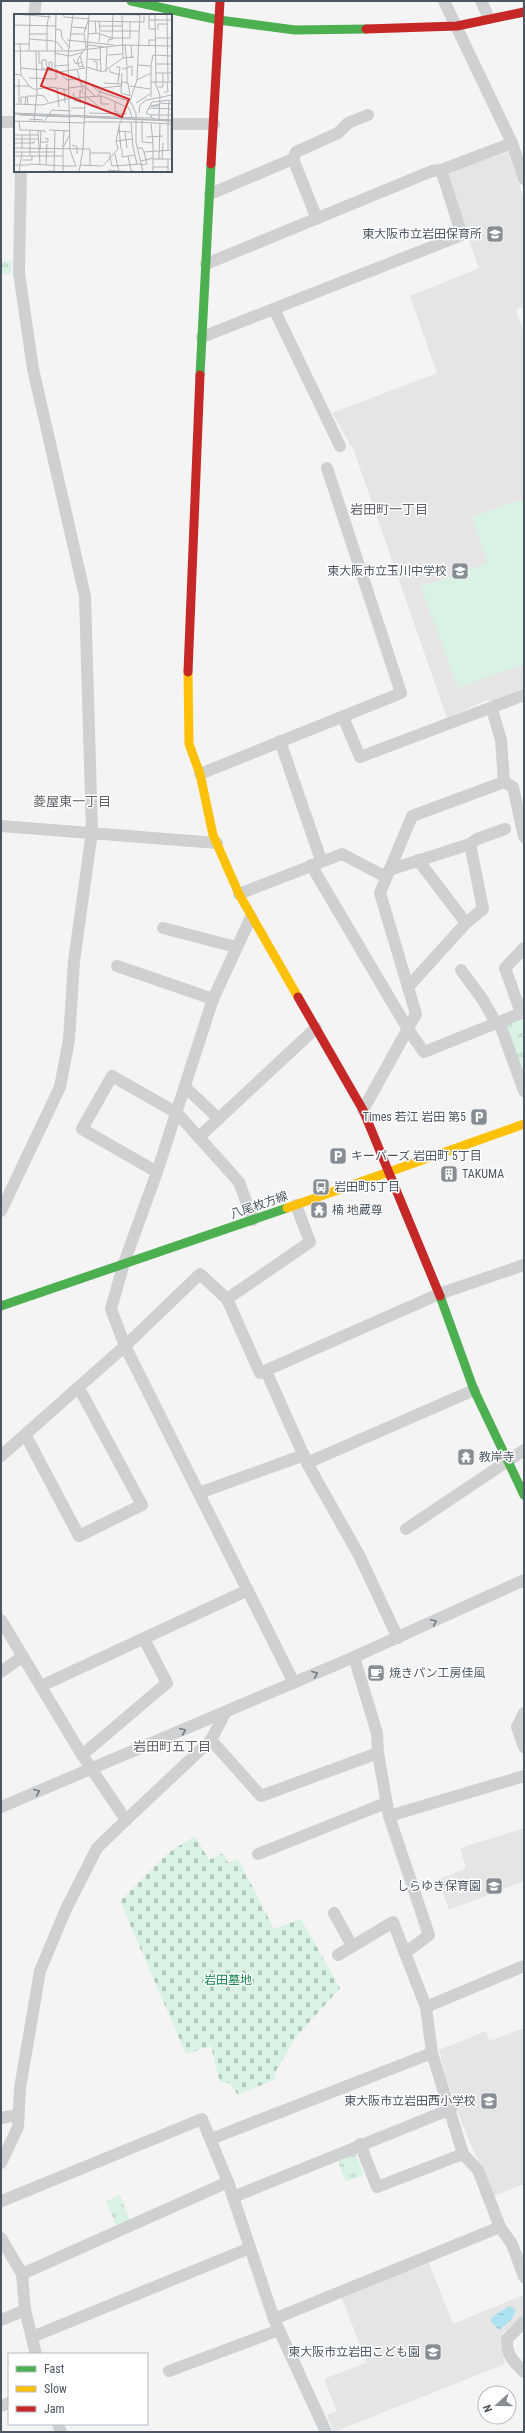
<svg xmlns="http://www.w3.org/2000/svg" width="525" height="2433" viewBox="0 0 525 2433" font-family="'Roboto Condensed','Noto Sans JP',sans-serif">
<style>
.education{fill:#e6e5e6}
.cemetery{fill:url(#cemetery-stones)}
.park{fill:url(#park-tufts)}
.garden{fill:#d9f2e3}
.water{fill:url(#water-ripples)}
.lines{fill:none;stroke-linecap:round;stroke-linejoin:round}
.street{stroke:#ced0d2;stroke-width:12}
.fast{stroke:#4caf50;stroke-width:9}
.slow{stroke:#ffc107;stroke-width:9}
.jam{stroke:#c62828;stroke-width:9}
.oneway{stroke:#727b83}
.labels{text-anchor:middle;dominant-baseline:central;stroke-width:3;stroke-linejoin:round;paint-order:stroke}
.poi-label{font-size:12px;fill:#4a5661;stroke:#fff;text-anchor:end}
.street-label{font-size:12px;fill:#4a5661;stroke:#fff}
.park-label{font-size:12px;fill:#17864f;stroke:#fff}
.neighbourhood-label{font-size:13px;fill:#5f6368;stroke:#fff}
.inset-road{fill:none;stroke:#b0b5b9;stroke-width:1}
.view{fill:#d62828;fill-opacity:0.15;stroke:#d62828;stroke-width:2}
.inset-edge{fill:none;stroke:#4a5661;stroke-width:2}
</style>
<defs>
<pattern id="cemetery-stones" width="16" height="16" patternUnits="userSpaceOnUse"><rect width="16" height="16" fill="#d9f2e3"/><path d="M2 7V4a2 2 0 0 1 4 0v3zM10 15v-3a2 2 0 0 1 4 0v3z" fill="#b2c7bb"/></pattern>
<pattern id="park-tufts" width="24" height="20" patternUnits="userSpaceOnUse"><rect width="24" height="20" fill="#d9f2e3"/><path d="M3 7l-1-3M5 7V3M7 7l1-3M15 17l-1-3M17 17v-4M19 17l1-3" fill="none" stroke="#b2c7bb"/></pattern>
<pattern id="water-ripples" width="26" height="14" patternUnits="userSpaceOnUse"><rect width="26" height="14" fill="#aee2f0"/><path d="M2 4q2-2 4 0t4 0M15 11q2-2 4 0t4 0" fill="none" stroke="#90bac6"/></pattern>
</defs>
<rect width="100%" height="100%" fill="#f4f4f4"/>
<g class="education">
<polygon points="508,152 524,199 524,306 516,310 524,333 524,691 495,702 487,700 447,718 354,451 332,413 437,373 410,296 479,268 447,179 449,172"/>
<polygon points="524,1828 524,1881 449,1910 438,1880 466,1868 460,1848"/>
<polygon points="524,2028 524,2184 494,2196 463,2126 446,2077 439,2050 486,2031 489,2041"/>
<polygon points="428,2261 453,2324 523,2295 524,2316 504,2332 500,2343 505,2364 334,2432 327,2415 337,2411 324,2379 367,2362 341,2297"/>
</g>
<polygon class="cemetery" points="195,1836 209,1860 223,1853 228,1863 238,1859 274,1929 301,1919 340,1988 296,2037 274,2074 276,2079 238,2095 230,2083 220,2082 211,2046 186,2054 120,1901 168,1853"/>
<g class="park">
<polygon points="12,261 11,274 1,274 1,262"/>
<polygon points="524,1015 524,1077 504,1023"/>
<polygon points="355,2153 364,2175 346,2182 337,2160"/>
<polygon points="120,2195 130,2220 116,2225 106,2201"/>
</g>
<polygon class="garden" points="524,499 524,664 458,688 421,587 488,563 472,517"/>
<polygon class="water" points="509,2306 516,2310 512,2319 499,2330 491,2322 492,2317"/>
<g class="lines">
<g class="street">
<polyline points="444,1 512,143 524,179"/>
<polyline points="481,1 489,18"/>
<polyline points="34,15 36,1"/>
<polyline points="1,122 15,122"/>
<polyline points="171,124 214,124"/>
<polyline points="293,159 296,152 338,133 348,123 368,115"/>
<polyline points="210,194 293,159 317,219"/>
<polyline points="206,264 432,171 441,170 512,143"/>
<polyline points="274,309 340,446"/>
<polyline points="202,337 462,235 441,170"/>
<polyline points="343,717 360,757 524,695"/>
<polyline points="280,741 321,860"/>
<polyline points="200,774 401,693 327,468"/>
<polyline points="504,782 513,787 524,837"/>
<polyline points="1,826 217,843"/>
<polyline points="418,860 466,923"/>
<polyline points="311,865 409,1031 424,1052 524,1012"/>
<polyline points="389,870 470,844 477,839 505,829"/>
<polyline points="239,894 342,854 386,877"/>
<polyline points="251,917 213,999 157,1172 124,1263 111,1309 125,1346 294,1683"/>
<polyline points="163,928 236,947"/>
<polyline points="117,966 213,999"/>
<polyline points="461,970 483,1000 496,1023"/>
<polyline points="408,987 466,923 483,909 470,844"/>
<polyline points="521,1013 505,968 524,948"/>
<polyline points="499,1022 524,1091"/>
<polyline points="185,1087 219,1119"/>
<polyline points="363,1110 416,1014 380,893 412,816 504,782 501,740 493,713"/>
<polyline points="199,1137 316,1028"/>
<polyline points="157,1172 82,1129 112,1076 177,1113 239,1182 253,1220"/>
<polyline points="296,1205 310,1242 227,1299 260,1373 439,1294 524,1265"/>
<polyline points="1,1211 60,1087 69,1040 74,961 92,832 85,596 33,369 19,273 21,171"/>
<polyline points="266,1371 307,1463 359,1555 398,1638"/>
<polyline points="26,1436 79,1536 142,1505 79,1388"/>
<polyline points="1,1456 125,1346 200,1274 227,1299"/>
<polyline points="307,1463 474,1390"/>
<polyline points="199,1493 304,1455"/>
<polyline points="406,1529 524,1450"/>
<polyline points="1,1620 82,1755 126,1820 97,1848 66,1909 40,1971 20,2088 18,2127 1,2163"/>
<polyline points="354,1657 377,1733 378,1753 389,1816 429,1935 405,1953 426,2007 432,2053 463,2154 478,2170 500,2227 512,2244 524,2277"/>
<polyline points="1,1672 23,1656"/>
<polyline points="41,1686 248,1590"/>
<polyline points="524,1713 517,1727 524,1747"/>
<polyline points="211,1740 261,1796 378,1753"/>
<polyline points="82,1755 167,1683 144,1639"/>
<polyline points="1,1807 354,1657 524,1580"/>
<polyline points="389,1816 524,1776"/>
<polyline points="126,1820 211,1740 225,1713"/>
<polyline points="258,1854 386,1803"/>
<polyline points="334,1913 352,1946"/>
<polyline points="338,1955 393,1922 405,1953"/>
<polyline points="426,2007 524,1966"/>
<polyline points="1,2118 18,2115"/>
<polyline points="211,2139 432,2053"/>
<polyline points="360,2144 377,2187 463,2154"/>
<polyline points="233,2197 451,2109"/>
<polyline points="2,2201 202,2119 228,2182 274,2319 326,2432"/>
<polyline points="1,2238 22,2274 25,2310 36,2354"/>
<polyline points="22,2274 228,2182"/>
<polyline points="274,2319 500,2227"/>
<polyline points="1,2320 25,2310"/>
<path d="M524,2322L507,2339C506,2355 513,2361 524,2372"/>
<polyline points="32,2337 250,2248"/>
<polyline points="169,2371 279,2330"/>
<polyline points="1,2406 9,2403"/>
<polyline points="58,2424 61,2432"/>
</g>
<g class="fast">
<polyline points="131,1 219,20 295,30 366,29"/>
<polyline points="200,375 211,164"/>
<polyline points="440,1296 474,1390 524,1495"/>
<polyline points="1,1306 287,1208"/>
</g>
<g class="slow">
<polyline points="188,672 189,744 200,774 213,835 239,894 298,997"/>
<polyline points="287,1208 524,1124"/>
</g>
<g class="jam">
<polyline points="366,29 457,26 524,12"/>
<polyline points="211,164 220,1"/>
<polyline points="188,672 200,375"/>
<polyline points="298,997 363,1110 440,1296"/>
</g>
</g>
<defs><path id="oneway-chevron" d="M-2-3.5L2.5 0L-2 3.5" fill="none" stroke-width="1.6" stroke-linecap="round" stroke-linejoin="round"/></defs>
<g class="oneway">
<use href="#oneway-chevron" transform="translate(434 1622) rotate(-25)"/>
<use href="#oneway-chevron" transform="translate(315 1674) rotate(-23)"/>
<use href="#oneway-chevron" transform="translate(183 1731) rotate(-23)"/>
<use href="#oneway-chevron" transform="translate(37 1792) rotate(-23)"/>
</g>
<defs>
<symbol id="school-square" viewBox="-11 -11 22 22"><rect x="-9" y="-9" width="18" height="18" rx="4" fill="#868d94" stroke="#fff"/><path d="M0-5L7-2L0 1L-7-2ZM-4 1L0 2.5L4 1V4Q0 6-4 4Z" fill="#fff"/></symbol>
<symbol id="parking-square" viewBox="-11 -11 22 22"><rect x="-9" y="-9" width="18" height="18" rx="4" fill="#868d94" stroke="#fff"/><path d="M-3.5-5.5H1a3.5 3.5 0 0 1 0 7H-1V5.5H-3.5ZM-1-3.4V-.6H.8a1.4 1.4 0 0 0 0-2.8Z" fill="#fff"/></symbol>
<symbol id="building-square" viewBox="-11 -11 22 22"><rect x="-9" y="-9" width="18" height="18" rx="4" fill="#868d94" stroke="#fff"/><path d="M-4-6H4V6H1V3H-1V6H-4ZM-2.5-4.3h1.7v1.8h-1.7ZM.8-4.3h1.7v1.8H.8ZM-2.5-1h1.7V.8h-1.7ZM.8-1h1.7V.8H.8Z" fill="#fff"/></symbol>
<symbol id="bus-square" viewBox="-11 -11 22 22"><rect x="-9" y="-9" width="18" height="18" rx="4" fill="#868d94" stroke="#fff"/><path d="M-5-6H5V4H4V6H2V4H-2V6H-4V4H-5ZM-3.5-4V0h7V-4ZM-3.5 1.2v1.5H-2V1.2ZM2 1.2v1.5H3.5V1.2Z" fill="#fff"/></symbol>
<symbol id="temple-square" viewBox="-11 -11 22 22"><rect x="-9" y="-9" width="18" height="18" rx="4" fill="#868d94" stroke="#fff"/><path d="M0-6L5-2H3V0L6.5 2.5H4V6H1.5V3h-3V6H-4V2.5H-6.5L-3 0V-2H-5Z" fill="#fff"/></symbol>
<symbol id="cafe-square" viewBox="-11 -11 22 22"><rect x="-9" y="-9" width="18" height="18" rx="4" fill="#868d94" stroke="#fff"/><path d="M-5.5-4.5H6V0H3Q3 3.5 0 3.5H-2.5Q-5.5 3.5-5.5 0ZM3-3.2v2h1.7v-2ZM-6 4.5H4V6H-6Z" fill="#fff"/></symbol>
</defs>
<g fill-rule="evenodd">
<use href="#school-square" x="485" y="224" width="20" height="20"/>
<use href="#school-square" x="450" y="561" width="20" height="20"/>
<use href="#parking-square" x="469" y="1107" width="20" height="20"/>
<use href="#parking-square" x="328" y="1146" width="20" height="20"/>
<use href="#building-square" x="439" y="1164" width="20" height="20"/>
<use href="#bus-square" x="311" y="1177" width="20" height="20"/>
<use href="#temple-square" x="309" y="1200" width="20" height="20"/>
<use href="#temple-square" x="456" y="1447" width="20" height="20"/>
<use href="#cafe-square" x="366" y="1663" width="20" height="20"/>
<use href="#school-square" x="484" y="1876" width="20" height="20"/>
<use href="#school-square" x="479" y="2091" width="20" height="20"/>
<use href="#school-square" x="423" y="2342" width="20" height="20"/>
</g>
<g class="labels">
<g class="poi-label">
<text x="482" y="234">東大阪市立岩田保育所</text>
<text x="447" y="571">東大阪市立玉川中学校</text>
<text x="466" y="1117">Times 若江 岩田 第5</text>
<text x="351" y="1156" text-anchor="start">キーパーズ 岩田町 5丁目</text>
<text x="462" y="1174" text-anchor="start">TAKUMA</text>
<text x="334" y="1187" text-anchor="start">岩田町5丁目</text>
<text x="332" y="1210" text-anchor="start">楠 地蔵尊</text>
<text x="479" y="1457" text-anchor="start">教岸寺</text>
<text x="389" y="1673" text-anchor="start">焼きパン工房佳風</text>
<text x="481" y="1886">しらゆき保育園</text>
<text x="476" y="2101">東大阪市立岩田西小学校</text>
<text x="420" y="2352">東大阪市立岩田こども園</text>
</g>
<g class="street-label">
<text transform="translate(259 1205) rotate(-19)">八尾枚方線</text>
</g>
<g class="park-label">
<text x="228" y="1980">岩田墓地</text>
</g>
<g class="neighbourhood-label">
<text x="389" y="509">岩田町一丁目</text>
<text x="72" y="801">菱屋東一丁目</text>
<text x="172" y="1746">岩田町五丁目</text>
</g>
</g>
<g transform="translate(14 14)">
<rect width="158" height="158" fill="#f4f4f4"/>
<path class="inset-road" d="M0,0L25,2M42,0L41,54L53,66L66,64M49,0L50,3L75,5M59,0L54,42L56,136L62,152M86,0L126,1M108,0L109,44M126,0L123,66L116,87L122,99V128L129,158M135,0V15H142M141,0L142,68M153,0L154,68M25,2L37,3M135,6H158M81,7L82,19M85,7L86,17H125M0,11L42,12M33,12L35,0M86,12H108M58,13L73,14M41,15L47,16L48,24L56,34M144,16V10H153M70,19L74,7L130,8V0M15,20H33M57,20H70M70,20L72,33M74,20L86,19L85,28M86,20L98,24H116V8M142,24H158M15,25L40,27M53,26L100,31M40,28H43L49,36M94,29L95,25L98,26L99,0M0,30H15M6,30L7,61M74,31L90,33M111,31L113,52M117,31L118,44M135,32V26H142M86,33L87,57M0,37H60L108,31L158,32M15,37L16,0M25,37V49H28M33,37V12M40,39L56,42L69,38M94,41L108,40M66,42L63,47L65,53L69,52M59,45L62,50L68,48M74,45L86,46M79,47L83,48V57M142,50H158M124,51L137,52L139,41L158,42M41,52L55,51M137,52V68M73,53L89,58L109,44L120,43M102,53H106L104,69M6,54L42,57M70,55L66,42L73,32M96,55V58L106,61M108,55L118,52V62M28,56V46H32L33,55H28M35,56V48H38V57M63,56L69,76M45,58L71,54M92,58L93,33M142,59H158M0,60L7,61L16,73L23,76M15,64L42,65V57M123,66L137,59M73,68L86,78L115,87M108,68L114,69L116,82L107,79L108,59M141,68L146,82L145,105M90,69L107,70M113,69V53M0,72H15M116,72L136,75M144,73H149V59M43,74L45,93M55,74L70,72L81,82M23,75L37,73L55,76M50,75L51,89M150,78H154L153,68M59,79L61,87L75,89M23,81L30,82L34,88M84,82L88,74L107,72M87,82V90H95M73,83L85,93M137,83V68H158M56,84L88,82L115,94L118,104M101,88V98H104M5,89V65M66,89V76L71,80M122,89L136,80M146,89L158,90M0,90L28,91L56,84M7,90V83H12L11,90M14,90L13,82H23M146,92H137L146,90M57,94H71M135,94L158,95M0,99L128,104M5,99V101L57,103M75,99L113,100M125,99L126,91L132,86L158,81M0,100L158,107M137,101H158M71,103L142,106M137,104L158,108M137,104H128V128L139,129V158M137,104V101L132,99L138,88L158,86M144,105L158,106M0,107L70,109M5,107L6,116H16M16,107V105L29,106M20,108L23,78L22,37M30,108L38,96L57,97M70,108H122M117,108L119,133L123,150M122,108L158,110M154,108L155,86M107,109L109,99L115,87M137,109L139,129M157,110V134M105,113L107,135M24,116L26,151M35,116L56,117M103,117L117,118M111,118L113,134M0,121H24M132,123L149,122M0,125H24M103,127L118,125M27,128H34V125L31,124M0,129H20V127M58,131L63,133V140M49,133L50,117M0,134L76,135V151M8,134V121M124,134H128L130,138L133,150L128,151M108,135V143L121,141M26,136L27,117M154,136V108M157,136L158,153M0,138H41M130,138L158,136M76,139H96V144M101,140L105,158M0,142H49M16,142V116L31,117V119M114,142L117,157H120M96,144L98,152L128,150M139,145H158M145,145L146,110M148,145L149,129M8,146H18V142M127,147L139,144M16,150L49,152M0,151H16M32,151L33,130M66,151L88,152M49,152H62M89,152L104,135L102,127L106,109M139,153H154M94,156L117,158M40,157L41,116M5,158L8,138M15,158L39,157M49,158V134L56,120M65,158L69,135L75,0M154,158V145"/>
<path class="view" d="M34,54L115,85L108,103L27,72Z"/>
<rect width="158" height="158" class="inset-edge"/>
</g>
<rect width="525" height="2433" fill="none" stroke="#4a5661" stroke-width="4"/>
<rect x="8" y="2353" width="140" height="72" fill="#ffffff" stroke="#b7bbc0"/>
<rect x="16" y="2366" width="20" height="6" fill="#4caf50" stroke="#b7bbc0"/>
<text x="44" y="2373" font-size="12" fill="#4a5661">Fast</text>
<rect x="16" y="2386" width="20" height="6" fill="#ffc107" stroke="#b7bbc0"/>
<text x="44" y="2393" font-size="12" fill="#4a5661">Slow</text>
<rect x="16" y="2406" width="20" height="6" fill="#c62828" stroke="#b7bbc0"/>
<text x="44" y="2413" font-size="12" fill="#4a5661">Jam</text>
<g transform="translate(497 2405) rotate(249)"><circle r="19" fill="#ffffff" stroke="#b7bbc0"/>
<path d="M0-3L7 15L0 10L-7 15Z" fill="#868d94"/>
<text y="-6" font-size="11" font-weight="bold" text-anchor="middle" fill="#4a5661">N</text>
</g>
</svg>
